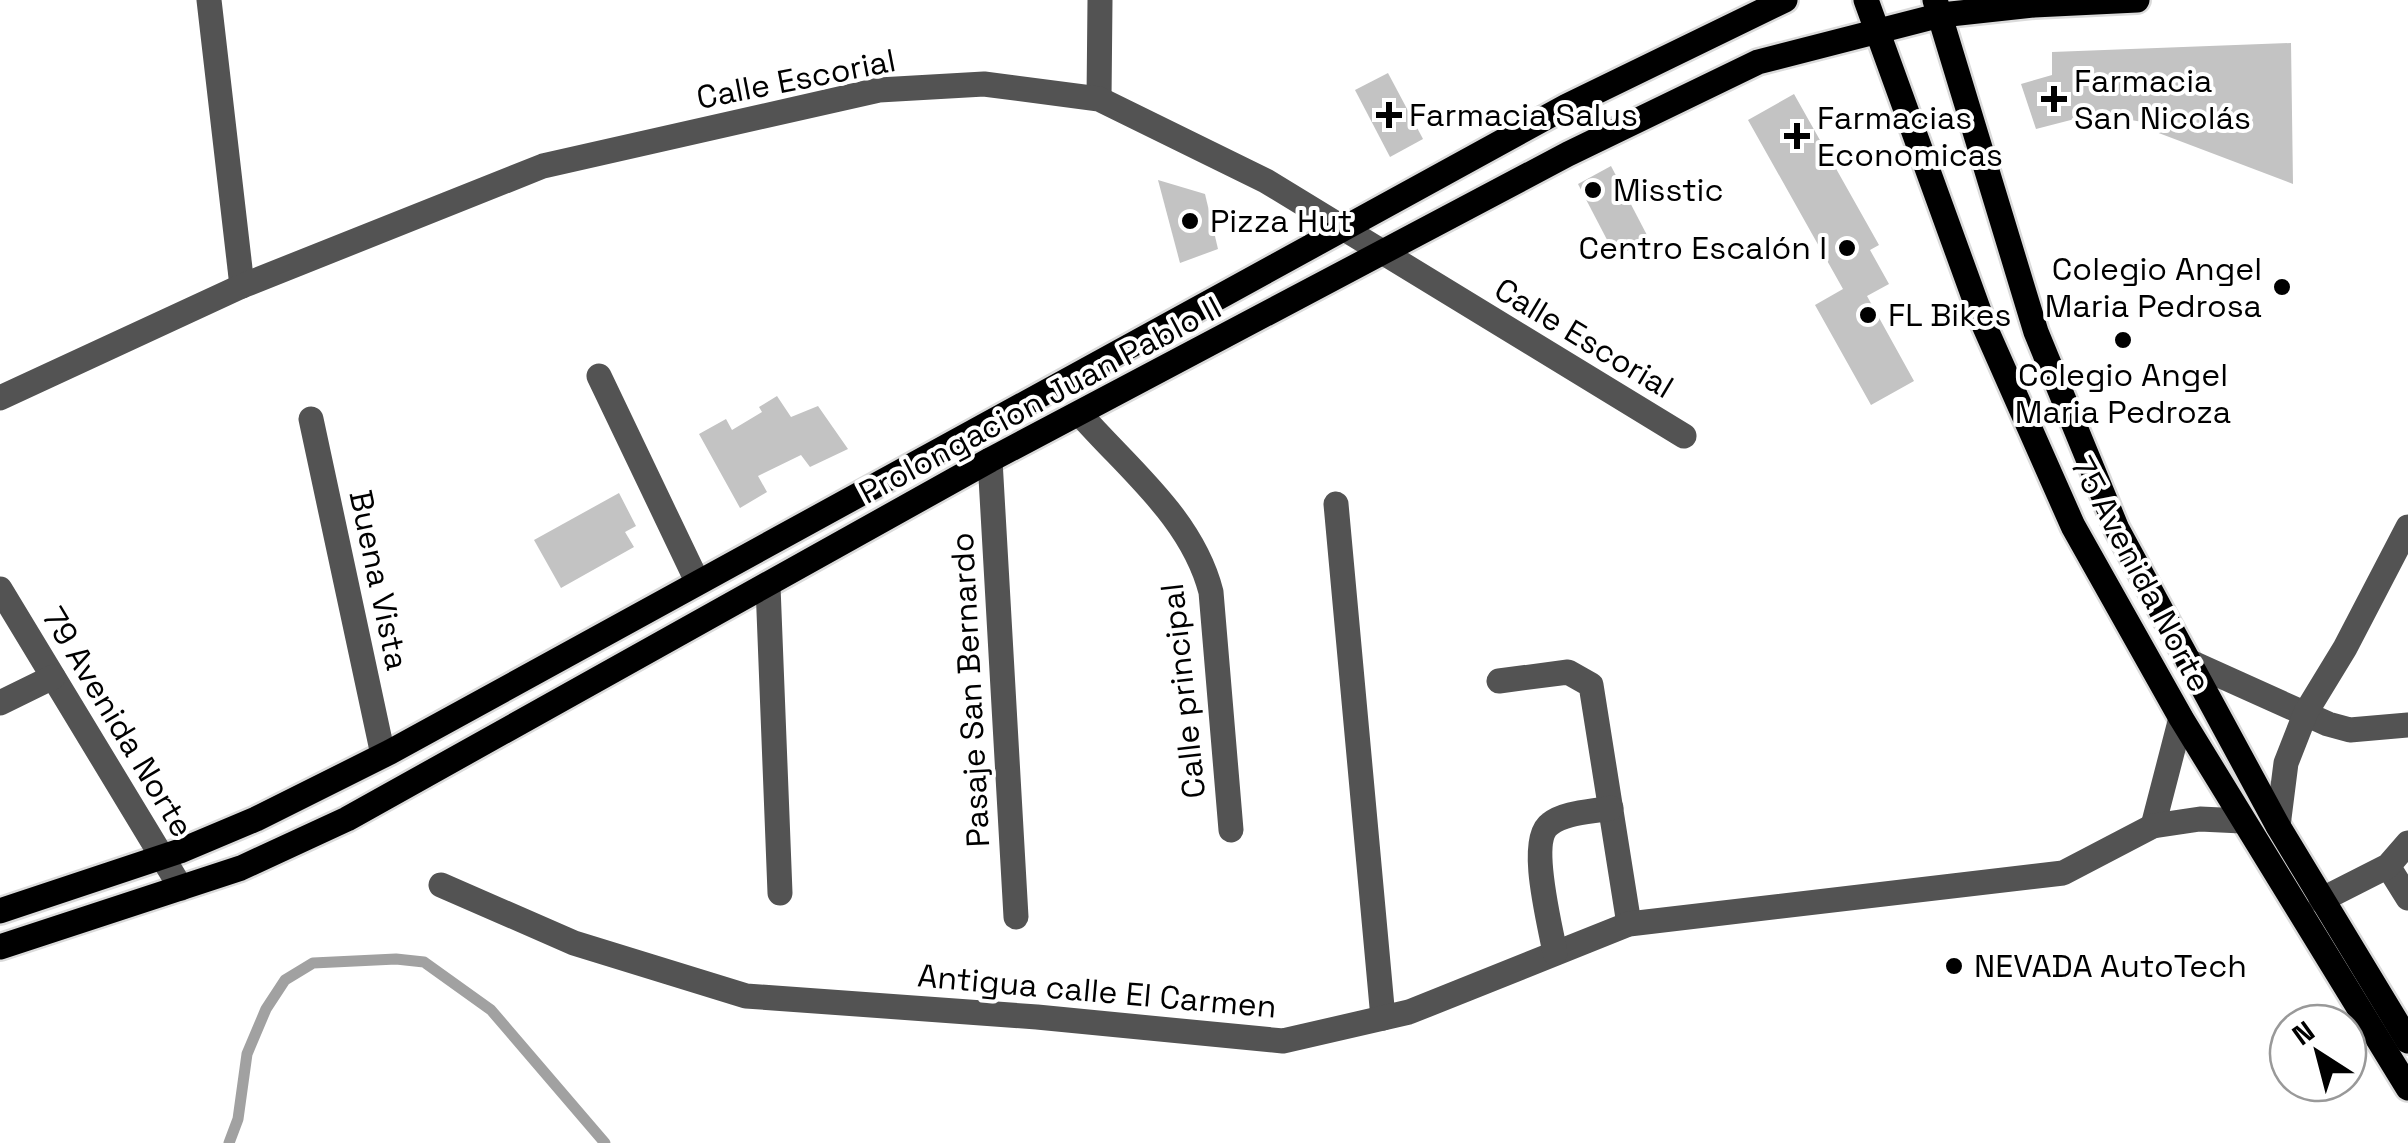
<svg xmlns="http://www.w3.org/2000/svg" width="2408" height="1143" viewBox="0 0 2408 1143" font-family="'Space Grotesk',sans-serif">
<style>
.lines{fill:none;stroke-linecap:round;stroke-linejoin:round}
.stream{stroke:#a1a1a1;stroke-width:11}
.building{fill:#c3c3c3}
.major-casing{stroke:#dbdbdb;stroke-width:30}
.minor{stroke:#535353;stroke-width:25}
.major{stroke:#000;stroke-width:25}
.poi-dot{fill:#000;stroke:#fff;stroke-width:4}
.labels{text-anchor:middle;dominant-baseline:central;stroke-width:8;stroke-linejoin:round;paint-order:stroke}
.street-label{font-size:32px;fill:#000;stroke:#fff}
.poi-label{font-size:32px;fill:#000;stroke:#fff;text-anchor:start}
</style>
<rect width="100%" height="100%" fill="#fff"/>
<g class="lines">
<polyline class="stream" points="229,1143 238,1119 247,1054 266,1009 285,980 313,963 396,959 424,962 491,1010 605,1143"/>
</g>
<g class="building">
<polygon points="2291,43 2293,184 2156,132 2149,123 2094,114 2036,129 2021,84 2052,75 2052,52"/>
<polygon points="1388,73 1423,139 1390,157 1355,90"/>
<polygon points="1794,94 1879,245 1870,250 1889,284 1867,296 1914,381 1871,405 1815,305 1843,289 1748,120"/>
<polygon points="1611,166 1649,239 1616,257 1578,184"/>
<polygon points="1158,180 1205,194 1218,249 1180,263"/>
<polygon points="777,396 791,417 818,406 848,449 810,467 801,455 758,476 767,492 740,508 699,434 726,419 732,430 762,412 759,407"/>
<polygon points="619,493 636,526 625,532 634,547 561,588 534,540"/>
</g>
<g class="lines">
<defs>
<g id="major">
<polyline points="1866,0 1984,325 2073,526 2181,718 2408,1088"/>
<polyline points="1935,0 2036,332 2117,529 2278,826 2408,1041"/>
<polyline points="0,911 180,851 256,819 390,752 1567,106 1785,0"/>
<polyline points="0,947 241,868 347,819 990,460 1568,154 1758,62 1941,15 2034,5 2137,0"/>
</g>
</defs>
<use href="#major" class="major-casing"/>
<g class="minor">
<polyline points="209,0 242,286"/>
<polyline points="1099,99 1100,0"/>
<polyline points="599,376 697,581"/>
<polyline points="0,398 242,286 543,166 879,90 984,84 1099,99 1266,181 1684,436"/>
<path d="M1080,414C1128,469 1192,518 1211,592L1231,830"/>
<polyline points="311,419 383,755"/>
<polyline points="990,460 1016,917"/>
<polyline points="1336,504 1383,1018"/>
<polyline points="768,586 780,893"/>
<polyline points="0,589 181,888"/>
<polyline points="2188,661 2328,724 2350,730 2408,725"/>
<polyline points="1499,681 1568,672 1591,685 1629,924"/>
<polyline points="0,703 53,677"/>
<polyline points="2153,826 2181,718"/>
<polyline points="2278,826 2286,763 2306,712 2345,648 2408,527"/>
<polyline points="2388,866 2408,898"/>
<polyline points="441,885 574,943 746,996 1037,1017 1283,1041 1409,1012 1629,924 2063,873 2153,826 2200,819 2242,821"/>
<polyline points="2321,900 2388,866 2408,843"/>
<path d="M1555,953C1551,928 1527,840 1550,824C1565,812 1592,812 1611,808"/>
</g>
<use href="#major" class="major"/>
</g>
<g class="poi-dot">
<path d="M2049 84h10v10h10v10h-10v10h-10v-10h-10v-10h10z"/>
<path d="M1384 100h10v10h10v10h-10v10h-10v-10h-10v-10h10z"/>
<path d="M1792 121h10v10h10v10h-10v10h-10v-10h-10v-10h10z"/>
<circle cx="1593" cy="190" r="10"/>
<circle cx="1190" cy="221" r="10"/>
<circle cx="1847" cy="248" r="10"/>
<circle cx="2282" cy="287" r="10"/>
<circle cx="1868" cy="315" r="10"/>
<circle cx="2123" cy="340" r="10"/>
<circle cx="1954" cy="966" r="10"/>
</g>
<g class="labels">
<g class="street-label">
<text transform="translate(796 79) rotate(-11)">Calle Escorial</text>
<text transform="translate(1584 338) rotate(31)">Calle Escorial</text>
<text transform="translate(1040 400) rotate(-28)">Prolongacion Juan Pablo II</text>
<text transform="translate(2141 574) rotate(62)">75 Avenida Norte</text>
<text transform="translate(379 580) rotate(78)">Buena Vista</text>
<text transform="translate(970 690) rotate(-93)">Pasaje San Bernardo</text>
<text transform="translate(1183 691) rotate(-96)">Calle principal</text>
<text transform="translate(118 722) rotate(59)">79 Avenida Norte</text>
<text transform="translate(1097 991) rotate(5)">Antigua calle El Carmen</text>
</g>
<g class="poi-label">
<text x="2074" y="81">Farmacia<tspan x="2074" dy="37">San Nicolás</tspan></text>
<text x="1409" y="115">Farmacia Salus</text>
<text x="1817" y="118">Farmacias<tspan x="1817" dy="37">Economicas</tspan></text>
<text x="1613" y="190">Misstic</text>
<text x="1210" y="221">Pizza Hut</text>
<text x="1827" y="248" text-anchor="end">Centro Escalón I</text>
<text x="2262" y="269" text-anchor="end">Colegio Angel<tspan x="2262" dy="37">Maria Pedrosa</tspan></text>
<text x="1888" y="315">FL Bikes</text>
<text x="2123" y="375" text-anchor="middle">Colegio Angel<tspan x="2123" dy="37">Maria Pedroza</tspan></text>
<text x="1974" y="966">NEVADA AutoTech</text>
</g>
</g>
<g transform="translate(2318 1053) rotate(324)"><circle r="48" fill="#ffffff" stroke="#999999" stroke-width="2.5"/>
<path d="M0-8L18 38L0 25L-18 38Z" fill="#000000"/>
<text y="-15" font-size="28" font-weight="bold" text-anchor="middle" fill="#000000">N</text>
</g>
</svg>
